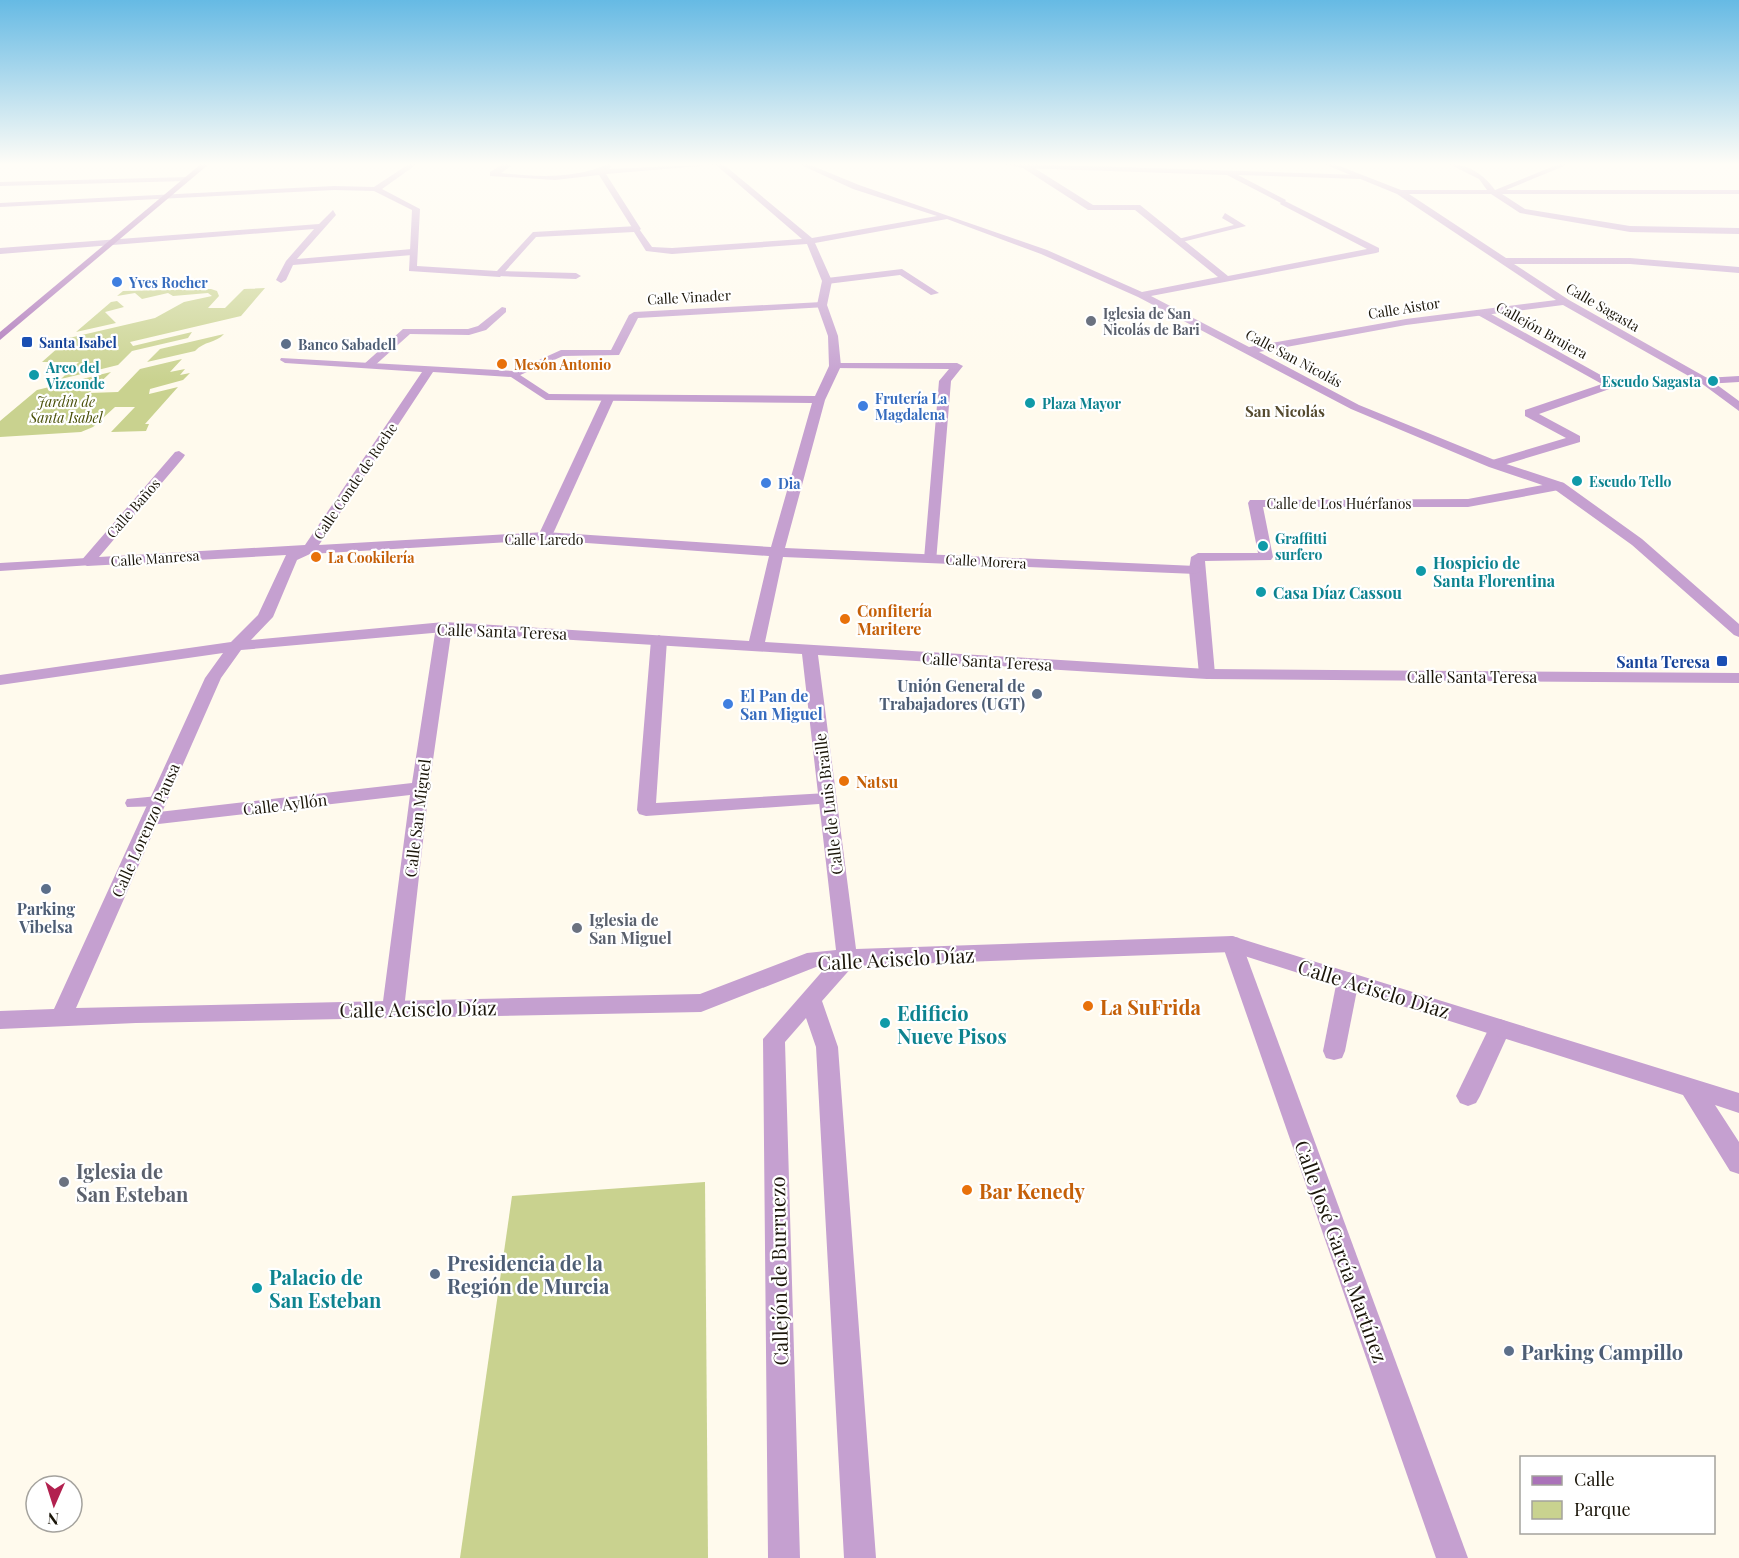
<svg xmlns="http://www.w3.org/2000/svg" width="1739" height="1558" viewBox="0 0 1739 1558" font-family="'Playfair Display',serif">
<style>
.green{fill:#c9d28f}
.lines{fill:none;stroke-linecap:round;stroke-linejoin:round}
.service{fill:#c5a0d0;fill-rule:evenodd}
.pedestrian{fill:#c5a0d0;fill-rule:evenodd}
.minor{fill:#c5a0d0;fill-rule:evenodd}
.secondary{fill:#aa72b9;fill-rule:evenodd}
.shop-dot{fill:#3f7fe0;stroke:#fff;stroke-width:2}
.worship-dot{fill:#6b7280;stroke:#fff;stroke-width:2}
.transit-dot{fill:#1a4fb4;stroke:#fff;stroke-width:2}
.service-dot{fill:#5c6f8a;stroke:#fff;stroke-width:2}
.food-dot{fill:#e8710a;stroke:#fff;stroke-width:2}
.culture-dot{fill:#0f9aa8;stroke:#fff;stroke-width:2}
.labels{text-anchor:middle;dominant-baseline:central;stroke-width:4.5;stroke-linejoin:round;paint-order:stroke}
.far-shop-label{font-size:14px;font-weight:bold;fill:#366cbe;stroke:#fff;text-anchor:start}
.far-street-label{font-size:14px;fill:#1b160a;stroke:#fff}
.far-worship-label{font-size:14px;font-weight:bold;fill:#5b616d;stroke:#fff;text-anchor:start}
.far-transit-label{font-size:14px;font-weight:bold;fill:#164399;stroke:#fff;text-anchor:start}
.far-service-label{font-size:14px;font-weight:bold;fill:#4e5e75;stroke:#fff;text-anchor:start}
.far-food-label{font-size:14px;font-weight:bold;fill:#c56008;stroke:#fff;text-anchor:start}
.far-culture-label{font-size:14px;font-weight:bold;fill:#0d838f;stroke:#fff;text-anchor:start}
.far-park-label{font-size:14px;font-style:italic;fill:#494f08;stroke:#fff}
.far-neighbourhood-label{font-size:15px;font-weight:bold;fill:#554a2e;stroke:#fff}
.culture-label{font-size:16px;font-weight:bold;fill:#0d838f;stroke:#fff;text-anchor:start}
.food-label{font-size:16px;font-weight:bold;fill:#c56008;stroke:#fff;text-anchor:start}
.street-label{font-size:16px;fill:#1b160a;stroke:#fff}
.transit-label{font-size:16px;font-weight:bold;fill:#164399;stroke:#fff;text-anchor:end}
.service-label{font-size:16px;font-weight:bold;fill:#4e5e75;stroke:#fff;text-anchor:end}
.shop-label{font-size:16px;font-weight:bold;fill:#366cbe;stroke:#fff;text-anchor:start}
.worship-label{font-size:16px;font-weight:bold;fill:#5b616d;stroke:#fff;text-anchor:start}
.near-street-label{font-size:20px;fill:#1b160a;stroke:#fff}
.near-food-label{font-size:20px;font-weight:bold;fill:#c56008;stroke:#fff;text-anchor:start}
.near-culture-label{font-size:20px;font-weight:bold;fill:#0d838f;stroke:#fff;text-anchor:start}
.near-worship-label{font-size:20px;font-weight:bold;fill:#5b616d;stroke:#fff;text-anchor:start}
.near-service-label{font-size:20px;font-weight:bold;fill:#4e5e75;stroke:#fff;text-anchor:start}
</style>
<rect width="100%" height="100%" fill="#fffaed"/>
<g class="green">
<polygon points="265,288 241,316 130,342 133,346 192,332 188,338 132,351 118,365 61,379 79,362 42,362 69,338 155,318 184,302 212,296 208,293 173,296 168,293 142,299 135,293 117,296 123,291 211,289 217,291 219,296 208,308 225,308 244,289"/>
<polygon points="117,301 124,307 105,312 116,323 76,332 111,302"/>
<path d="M224,334C216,343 204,341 195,351L147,362L160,349Z"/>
<polygon points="182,359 170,372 185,369 180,375 190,373 183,380 150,389 149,394 178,387 145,424 149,424 146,431 111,432 135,407 115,407 93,427 81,432 0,437 0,421 37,390 111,372 89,393 118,392 140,369"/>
<polygon points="705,1182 708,1558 460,1558 512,1196"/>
</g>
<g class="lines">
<g class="service">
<polygon points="158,796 165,798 167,802 165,806 127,807 125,803 127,799"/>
<polygon points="1348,972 1356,974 1359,980 1345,1051 1342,1058 1334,1060 1326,1058 1323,1051 1337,980 1340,974"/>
<polygon points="1500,1019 1508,1022 1511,1028 1480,1096 1476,1103 1468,1106 1460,1103 1456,1096 1489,1028 1492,1022"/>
</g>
<g class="pedestrian">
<path d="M503,164H511V166L501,173C537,177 575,179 608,164L612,166L609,169L723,164L606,174L641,229L637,232L633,229L599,175L555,180L490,176V172Z"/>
<polygon points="1025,164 1360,175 1364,177 1360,179 1238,175 1286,200 1283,204 1227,175 1022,168"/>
<polygon points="189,177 186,181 0,186 0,182"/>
<polygon points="333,210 336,215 297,259 412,249 417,252 412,255 293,265 286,280 281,283 276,280 286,261 314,229 0,254 0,248 319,224"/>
<polygon points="1225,213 1246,226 1178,243 1174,240 1234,225 1222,218"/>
<polygon points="902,269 939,293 931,295 900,275 827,284 822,281 827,278"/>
<polygon points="500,271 576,273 581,276 576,279 497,276 495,274"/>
<polygon points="822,302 826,303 826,307 638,318 619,355 563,356 518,376 508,374 561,350 611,350 629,315 634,312"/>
<polygon points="502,307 506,308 506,312 486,330 469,335 410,334 373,367 363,365 403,329 468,329 478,326"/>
<polygon points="1476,310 1484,310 1615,383 1615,387 1539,414 1580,436 1580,442 1497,467 1489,467 1489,461 1566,438 1525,416 1525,410 1602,384 1476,314"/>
<polygon points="835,363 957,363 963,366 951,381 936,562 931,563 924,559 939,381 949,369 831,368 831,364"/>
<polygon points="1739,376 1739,382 1705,384 1699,381 1705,378"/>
<polygon points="608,396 614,399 552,536 550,539 540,539 538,536 602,399"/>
<polygon points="1559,482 1564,483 1564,489 1468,507 1263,507 1273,557 1271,560 1205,561 1215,674 1207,679 1199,674 1189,570 1191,557 1198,553 1258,553 1248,503 1250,500 1468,499"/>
<polygon points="87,558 92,559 94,562 92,565 0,571 0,563"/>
<polygon points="444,622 452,627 429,788 404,1009 401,1015 393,1018 385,1015 382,1009 410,795 150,825 143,823 141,819 143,815 150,813 412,783 436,627"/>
<polygon points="659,635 667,640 656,803 827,793 833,795 836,799 833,803 646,816 639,814 637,810 651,640"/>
<polygon points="1232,936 1239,938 1242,944 1468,1558 1436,1558 1222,944 1225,938"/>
</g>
<path class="minor" d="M409,164H417L382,189L420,209L417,266L497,271L533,232L637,226L652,247L672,248L802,239L715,164H723L812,238L937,216L853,189L799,164H808L859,185L1047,250L1142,292L1218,277L1135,210H1088L1023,168L1004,164H1028L1093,205H1140L1228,276L1367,249L1280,204L1283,200L1379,248V252L1376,253L1151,296L1249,347L1406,319L1556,300L1397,194L1324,164H1334L1401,190H1487L1479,179L1449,164C1469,164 1484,175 1495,190L1559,164H1569L1506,190H1739V194H1502L1525,209L1630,226L1739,228V234L1630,232L1520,213L1491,194H1409L1506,258H1630L1739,267V273L1630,264H1514L1569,300L1709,379L1739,401V411L1701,383L1563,305L1406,325L1259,352L1359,405L1497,461L1564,483L1642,539L1739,624V637L1734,635L1632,545L1554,489L1489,467L1351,409L1138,297L1041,254L947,219L815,243L832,281L827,305L838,336L841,366L825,400L785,548L1196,566L1203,570L1196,574L783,557L765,642L1207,669L1739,673V683L1207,679L818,655L856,949L1232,936L1739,1093V1113L1715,1105L1739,1142V1174L1730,1171L1683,1095L1232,952L853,966L822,1001L838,1047L876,1558H844L816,1047L806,1018L785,1042L800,1558H768L763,1039L826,967H816L701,1012L136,1023L0,1029V1011L54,1009L205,678L223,653L0,685V675L231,642L258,615L286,555L87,566L80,562L175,452L179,451L185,455L183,458L99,557L305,545L422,372L285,363L280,360L281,358L514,371L549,394L815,396L829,366L828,336L817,305L822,281L807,244L672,254L646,251L634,232L536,237L500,277L409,271L412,210L374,191L334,190L0,207V203L334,186L374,187ZM433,372L511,377L546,400L812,403L771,547L545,532L319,545ZM545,540L769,556L749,641L444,622L251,640L273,617L297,560L310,554ZM444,632L802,654L836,950L807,953L700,994L76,1008L221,678L241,650Z"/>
<polygon class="secondary" points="201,164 209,164 0,340 0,332"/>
</g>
<linearGradient id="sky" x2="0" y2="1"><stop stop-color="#66bae4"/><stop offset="0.43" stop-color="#fffdf7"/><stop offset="1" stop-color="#fffdf7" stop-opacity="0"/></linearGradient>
<rect width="1739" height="382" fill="url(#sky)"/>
<g class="shop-dot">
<circle cx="117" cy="282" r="6"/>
<circle cx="863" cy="406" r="6"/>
<circle cx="766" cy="483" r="6"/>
<circle cx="728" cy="704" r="6"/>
</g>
<g class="worship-dot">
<circle cx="1091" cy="321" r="6"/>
<circle cx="577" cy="928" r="6"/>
<circle cx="64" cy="1182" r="6"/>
</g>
<g class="transit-dot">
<rect x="21" y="336" width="12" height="12" rx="3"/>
<rect x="1716" y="655" width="12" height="12" rx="3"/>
</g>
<g class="service-dot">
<circle cx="286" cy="344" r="6"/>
<circle cx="1037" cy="694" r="6"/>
<circle cx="46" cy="889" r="6"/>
<circle cx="435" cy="1274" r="6"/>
<circle cx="1509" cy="1351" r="6"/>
</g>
<g class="food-dot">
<circle cx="502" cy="364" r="6"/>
<circle cx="316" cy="557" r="6"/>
<circle cx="845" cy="619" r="6"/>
<circle cx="844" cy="781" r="6"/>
<circle cx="1088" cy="1006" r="6"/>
<circle cx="967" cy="1190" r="6"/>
</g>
<g class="culture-dot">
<circle cx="34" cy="375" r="6"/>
<circle cx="1713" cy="381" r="6"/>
<circle cx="1030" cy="403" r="6"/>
<circle cx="1577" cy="481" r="6"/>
<circle cx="1263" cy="546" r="6"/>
<circle cx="1421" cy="571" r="6"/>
<circle cx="1261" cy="592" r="6"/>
<circle cx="885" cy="1023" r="6"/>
<circle cx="257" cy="1288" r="6"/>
</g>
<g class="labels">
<g class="far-shop-label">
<text x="129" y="282">Yves Rocher</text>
<text x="875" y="398">Frutería La<tspan x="875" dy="16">Magdalena</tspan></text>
<text x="778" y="483">Dia</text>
</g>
<g class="far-street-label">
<text transform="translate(689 297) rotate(-3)">Calle Vinader</text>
<text transform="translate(1603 307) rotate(30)">Calle Sagasta</text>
<text transform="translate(1404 308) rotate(-9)">Calle Aistor</text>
<text transform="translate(1542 330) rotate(29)">Callejón Brujera</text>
<text transform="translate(1294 358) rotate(28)">Calle San Nicolás</text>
<text transform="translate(355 481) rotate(-56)">Calle Conde de Roche</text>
<text x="1339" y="503">Calle de Los Huérfanos</text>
<text transform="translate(133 508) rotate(-49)">Calle Baños</text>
<text x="544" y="539">Calle Laredo</text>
<text transform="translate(155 558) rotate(-4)">Calle Manresa</text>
<text transform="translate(986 561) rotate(3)">Calle Morera</text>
</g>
<g class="far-worship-label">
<text x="1103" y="313">Iglesia de San<tspan x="1103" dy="16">Nicolás de Bari</tspan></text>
</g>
<g class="far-transit-label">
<text x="39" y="342">Santa Isabel</text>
</g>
<g class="far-service-label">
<text x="298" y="344">Banco Sabadell</text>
</g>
<g class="far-food-label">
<text x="514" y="364">Mesón Antonio</text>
<text x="328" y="557">La Cookilería</text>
</g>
<g class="far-culture-label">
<text x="46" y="367">Arco del<tspan x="46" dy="16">Vizconde</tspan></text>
<text x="1701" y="381" text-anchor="end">Escudo Sagasta</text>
<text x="1042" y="403">Plaza Mayor</text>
<text x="1589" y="481">Escudo Tello</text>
<text x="1275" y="538">Graffitti<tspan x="1275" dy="16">surfero</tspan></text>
</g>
<g class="far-park-label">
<text x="66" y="401">Jardín de<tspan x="66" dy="16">Santa Isabel</tspan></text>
</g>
<g class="far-neighbourhood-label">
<text x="1285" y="411">San Nicolás</text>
</g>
<g class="culture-label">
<text x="1433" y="562">Hospicio de<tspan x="1433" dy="18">Santa Florentina</tspan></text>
<text x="1273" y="592">Casa Díaz Cassou</text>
</g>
<g class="food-label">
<text x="857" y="610">Confitería<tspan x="857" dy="18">Maritere</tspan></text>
<text x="856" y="781">Natsu</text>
</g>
<g class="street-label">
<text transform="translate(502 631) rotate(2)">Calle Santa Teresa</text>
<text transform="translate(987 661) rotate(3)">Calle Santa Teresa</text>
<text x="1472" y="676">Calle Santa Teresa</text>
<text transform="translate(285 804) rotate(-7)">Calle Ayllón</text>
<text transform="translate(828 804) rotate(-97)">Calle de Luis Braille</text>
<text transform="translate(417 818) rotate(-83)">Calle San Miguel</text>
<text transform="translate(145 830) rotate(-66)">Calle Lorenzo Pausa</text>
</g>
<g class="transit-label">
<text x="1710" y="661">Santa Teresa</text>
</g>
<g class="service-label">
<text x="1025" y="685">Unión General de<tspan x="1025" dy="18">Trabajadores (UGT)</tspan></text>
<text x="46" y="908" text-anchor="middle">Parking<tspan x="46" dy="18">Vibelsa</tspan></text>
</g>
<g class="shop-label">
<text x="740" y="695">El Pan de<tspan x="740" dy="18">San Miguel</tspan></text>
</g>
<g class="worship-label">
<text x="589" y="919">Iglesia de<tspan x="589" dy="18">San Miguel</tspan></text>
</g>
<g class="near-street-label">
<text transform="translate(896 958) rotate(-3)">Calle Acisclo Díaz</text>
<text transform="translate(1374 988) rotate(17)">Calle Acisclo Díaz</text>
<text transform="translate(418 1008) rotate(-1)">Calle Acisclo Díaz</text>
<text transform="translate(1342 1251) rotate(70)">Calle José García Martínez</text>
<text transform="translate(778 1271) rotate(-91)">Callejón de Burruezo</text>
</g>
<g class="near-food-label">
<text x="1100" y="1006">La SuFrida</text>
<text x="979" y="1190">Bar Kenedy</text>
</g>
<g class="near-culture-label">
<text x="897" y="1012">Edificio<tspan x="897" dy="23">Nueve Pisos</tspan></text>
<text x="269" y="1276">Palacio de<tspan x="269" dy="23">San Esteban</tspan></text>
</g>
<g class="near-worship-label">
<text x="76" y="1170">Iglesia de<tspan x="76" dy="23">San Esteban</tspan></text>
</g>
<g class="near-service-label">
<text x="447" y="1262">Presidencia de la<tspan x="447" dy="23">Región de Murcia</tspan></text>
<text x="1521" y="1351">Parking Campillo</text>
</g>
</g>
<rect x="1520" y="1456" width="195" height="78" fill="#ffffff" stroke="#a4a29d" stroke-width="1.5"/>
<rect x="1532" y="1476" width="30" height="9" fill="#aa72b9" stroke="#a4a29d" stroke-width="1.5"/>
<text x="1574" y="1486" font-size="18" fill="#1b160a">Calle</text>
<rect x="1532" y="1501" width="30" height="18" fill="#c9d28f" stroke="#a4a29d" stroke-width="1.5"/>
<text x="1574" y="1516" font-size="18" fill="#1b160a">Parque</text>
<g transform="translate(54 1504) rotate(183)"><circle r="28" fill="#ffffff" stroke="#a4a29d" stroke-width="1.5"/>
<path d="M0-4.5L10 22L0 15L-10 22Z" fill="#b2214f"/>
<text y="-9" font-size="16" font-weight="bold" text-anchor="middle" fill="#1b160a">N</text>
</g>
</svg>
